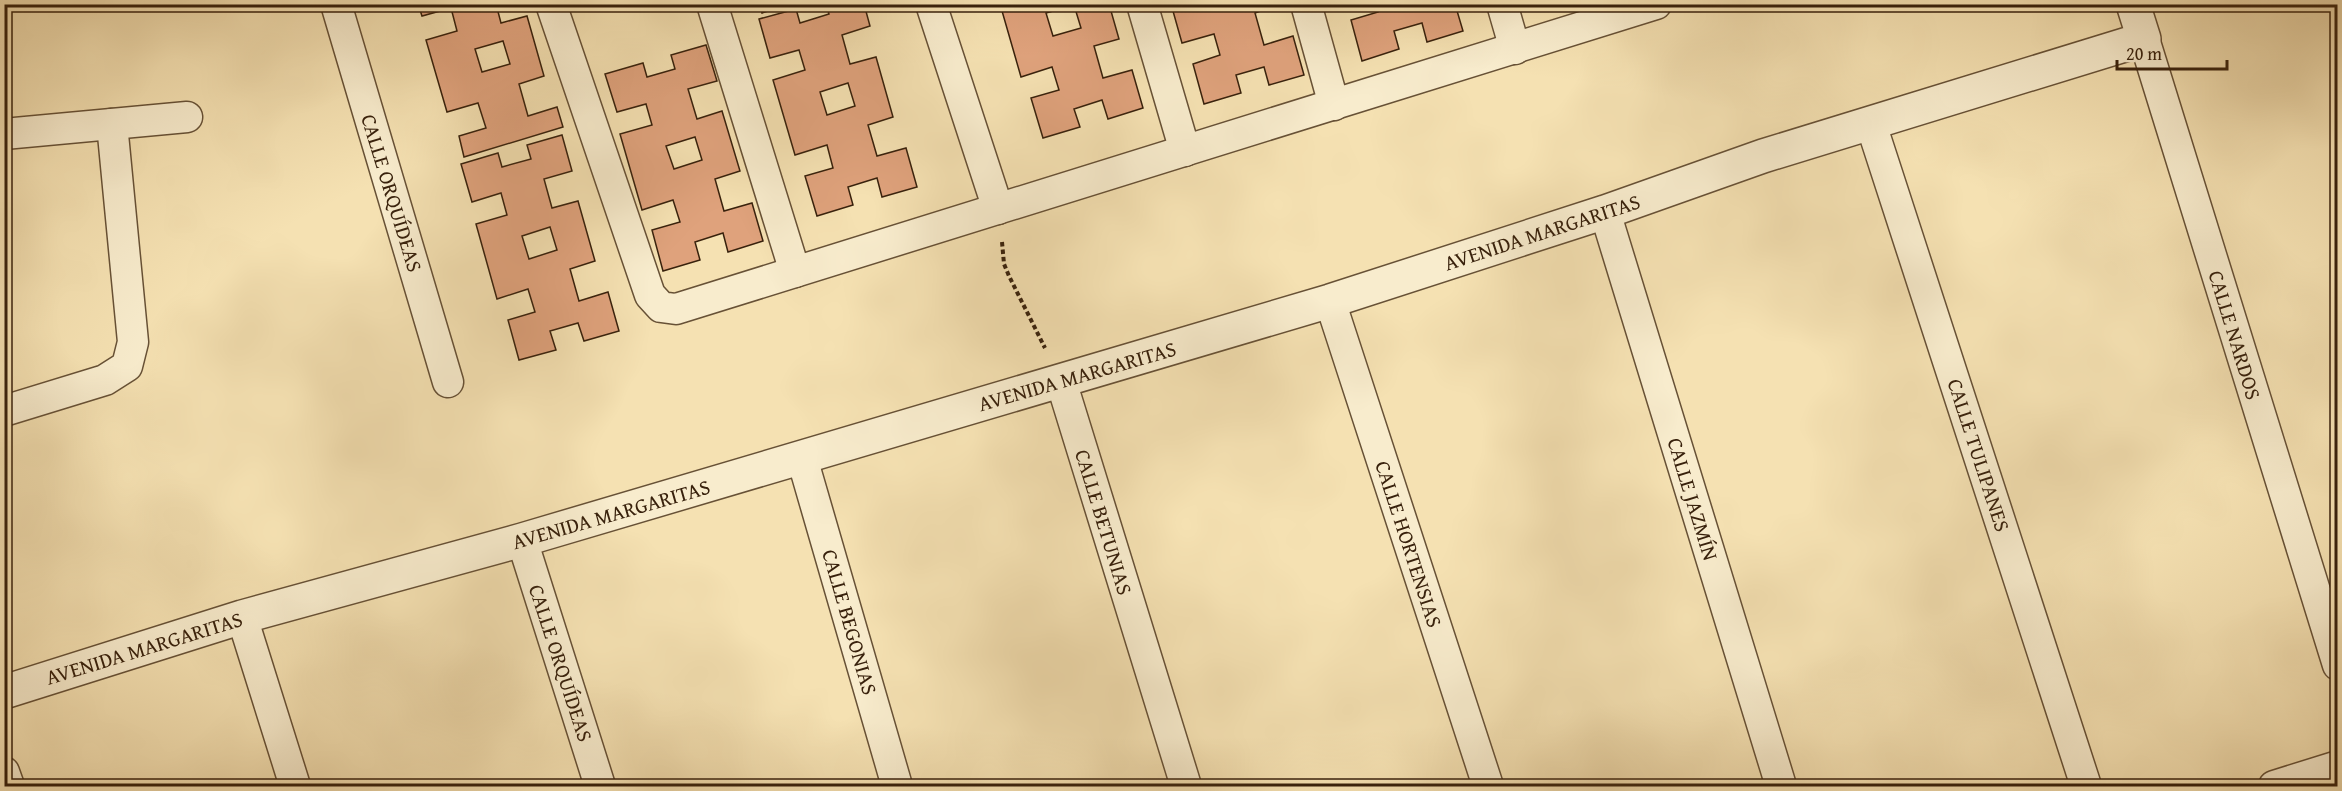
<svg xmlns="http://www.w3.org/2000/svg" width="2342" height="791" viewBox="0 0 2342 791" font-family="'Gentium Book Plus',serif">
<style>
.building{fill:#dfa27c;stroke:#38210c;stroke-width:1.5;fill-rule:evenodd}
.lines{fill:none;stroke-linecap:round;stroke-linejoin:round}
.minor-casing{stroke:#675136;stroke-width:33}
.tertiary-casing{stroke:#675136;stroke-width:36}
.path{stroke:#38210c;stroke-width:4;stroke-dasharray:4.5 3;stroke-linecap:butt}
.minor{stroke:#f8eccd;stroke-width:30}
.tertiary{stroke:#f8eccd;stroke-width:33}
.labels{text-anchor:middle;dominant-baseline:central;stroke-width:5;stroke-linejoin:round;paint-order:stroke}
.street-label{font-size:21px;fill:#38210c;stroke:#f8eccd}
</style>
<rect width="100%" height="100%" fill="#f5e1b2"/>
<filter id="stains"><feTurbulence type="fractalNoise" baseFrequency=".00333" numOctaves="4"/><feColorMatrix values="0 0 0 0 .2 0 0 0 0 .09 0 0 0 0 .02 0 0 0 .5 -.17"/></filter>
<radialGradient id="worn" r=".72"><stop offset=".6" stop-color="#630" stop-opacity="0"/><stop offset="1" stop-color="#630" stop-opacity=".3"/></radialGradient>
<g class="building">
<path d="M418,4H496L501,23L527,16L544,76L519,84L528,116L557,107L563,127L464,157L459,136L486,128L478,103L447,112L426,40L457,31L451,8L422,16ZM503,41L510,64L482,72L475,49Z"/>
<polygon points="760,4 790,4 762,13"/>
<path d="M826,4H864L870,26L842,35L850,64L876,57L893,117L868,125L877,156L906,148L917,187L882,197L877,178L848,187L853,205L817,216L805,176L833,168L827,145L795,155L773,80L805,70L799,50L770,58L759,19L796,9L800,23L829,14ZM848,83L855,106L827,115L820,92Z"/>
<path d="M1000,4H1109L1119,39L1094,46L1103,78L1132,70L1143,108L1108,119L1102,100L1074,109L1080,127L1043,138L1031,98L1059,90L1052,67L1021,77ZM1074,5L1081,28L1053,36L1046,13Z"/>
<polygon points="1171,4 1280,4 1255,13 1264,45 1293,36 1304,75 1269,85 1264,67 1236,75 1241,93 1204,104 1193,64 1220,55 1214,34 1182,43"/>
<polygon points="1376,4 1455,4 1463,31 1427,42 1422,23 1394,31 1399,49 1362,61 1351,20 1378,12"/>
<path d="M706,45L717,81L688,89L697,119L722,111L740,171L715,179L724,211L752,203L763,241L728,252L723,233L695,242L700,260L663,271L652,230L680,222L673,200L642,210L620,134L652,125L646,104L617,112L605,74L643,63L647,77L675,69L671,55ZM695,137L702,160L674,169L666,146Z"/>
<path d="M562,135L572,171L544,179L552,208L578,201L595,261L570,269L579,301L608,292L619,331L584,341L578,323L550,331L556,350L519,360L508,320L535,312L528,289L497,299L476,224L507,215L501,193L472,202L461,164L498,153L502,167L531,159L527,145ZM550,227L557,250L529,259L522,236Z"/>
</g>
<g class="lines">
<defs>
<g id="minor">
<polyline points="336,4 448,382"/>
<polyline points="551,4 650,295 661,307 676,309 1656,4"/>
<polyline points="712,4 795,272"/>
<polyline points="931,4 998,209"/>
<polyline points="1142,4 1185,151"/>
<polyline points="1306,4 1334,105"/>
<polyline points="1502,4 1515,49"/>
<polyline points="2144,39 2338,665"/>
<polyline points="1871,124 2086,786"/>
<polyline points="4,134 187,117"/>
<polyline points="1605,212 1781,786"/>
<polyline points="1330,301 1488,786"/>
<polyline points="1061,381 1186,786"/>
<polyline points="4,411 105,380 127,366 133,342 112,124"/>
<polyline points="802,458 897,786"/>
<polyline points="522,540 600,786"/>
<polyline points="242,617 295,786"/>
<polyline points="4,772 9,786"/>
<polyline points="2274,786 2338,766"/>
</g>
<polyline id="tertiary" points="4,692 242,617 522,540 1330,301 1605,212 1763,156 2144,39 2133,4"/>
</defs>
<use href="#minor" class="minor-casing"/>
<use href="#tertiary" class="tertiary-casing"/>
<polyline class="path" points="1002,242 1004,264 1009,276 1045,348"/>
<use href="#minor" class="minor"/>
<use href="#tertiary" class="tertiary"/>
</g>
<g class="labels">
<g class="street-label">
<text transform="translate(392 193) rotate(73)">CALLE ORQUÍDEAS</text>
<text transform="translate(1542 232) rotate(-18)">AVENIDA MARGARITAS</text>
<text transform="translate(2235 335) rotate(73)">CALLE NARDOS</text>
<text transform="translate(1077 376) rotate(-16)">AVENIDA MARGARITAS</text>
<text transform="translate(1979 455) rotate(72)">CALLE TULIPANES</text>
<text transform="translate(1693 499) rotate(73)">CALLE JAZMÍN</text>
<text transform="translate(611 514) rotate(-16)">AVENIDA MARGARITAS</text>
<text transform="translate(1104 522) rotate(73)">CALLE BETUNIAS</text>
<text transform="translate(1409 544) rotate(72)">CALLE HORTENSIAS</text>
<text transform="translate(850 622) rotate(74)">CALLE BEGONIAS</text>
<text transform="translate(144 648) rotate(-17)">AVENIDA MARGARITAS</text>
<text transform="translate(561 663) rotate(72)">CALLE ORQUÍDEAS</text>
</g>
</g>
<rect width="2342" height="791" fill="none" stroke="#f5e1b2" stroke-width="24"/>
<rect x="6" y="6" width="2330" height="779" fill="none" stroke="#38210c" stroke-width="3"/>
<rect x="12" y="12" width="2318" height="767" fill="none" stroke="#38210c" stroke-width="1.5"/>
<path d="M2117 60v9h110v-9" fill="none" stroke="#38210c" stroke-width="3"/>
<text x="2126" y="60" font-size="18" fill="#38210c" stroke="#f8eccd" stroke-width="4.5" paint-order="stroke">20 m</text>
<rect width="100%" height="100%" filter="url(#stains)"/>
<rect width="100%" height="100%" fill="url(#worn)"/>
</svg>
